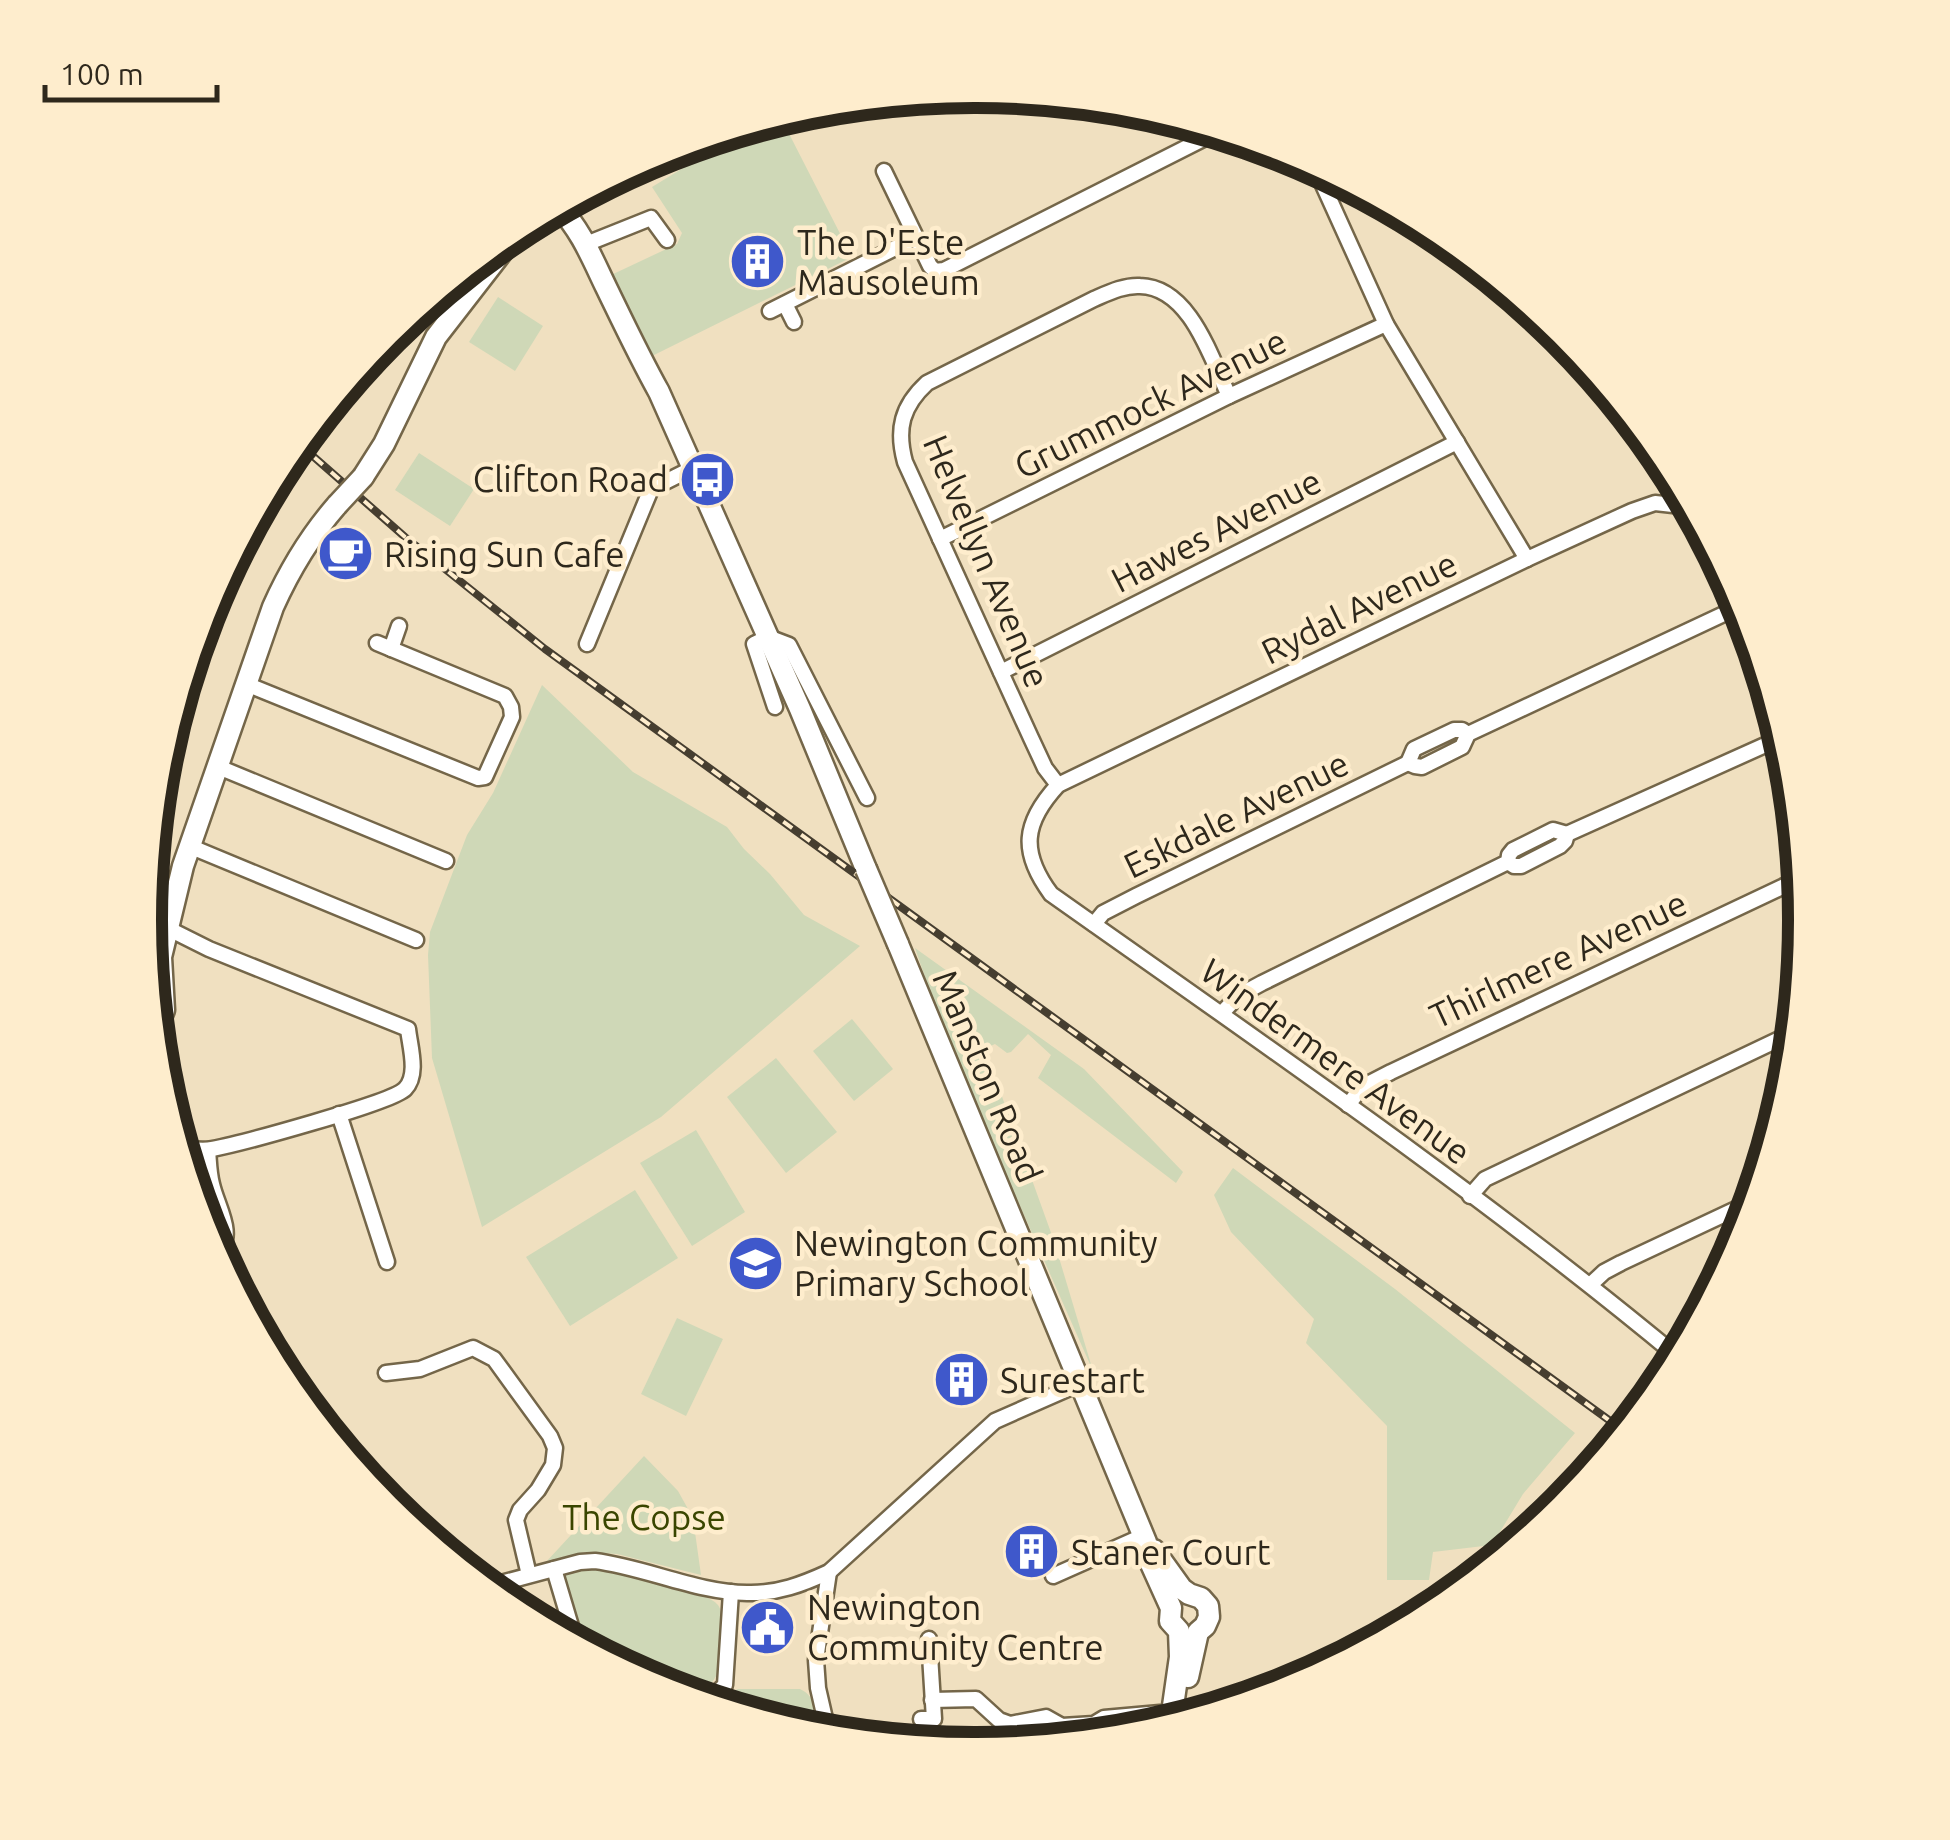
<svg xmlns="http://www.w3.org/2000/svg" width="1950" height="1840" viewBox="0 0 1950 1840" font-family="Ubuntu,sans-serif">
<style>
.green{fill:#cfd8b7}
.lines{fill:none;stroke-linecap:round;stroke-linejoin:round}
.minor-casing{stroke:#746649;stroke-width:19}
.secondary-casing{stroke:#746649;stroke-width:25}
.minor{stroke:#fff;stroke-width:14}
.secondary{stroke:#fff;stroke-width:20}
.rail-casing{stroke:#463e30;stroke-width:8}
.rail{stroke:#feedcd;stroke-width:4;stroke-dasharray:11;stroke-linecap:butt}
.secondary-bridge-casing{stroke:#746649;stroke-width:25;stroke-linecap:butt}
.secondary-bridge{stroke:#fff;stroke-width:20}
.labels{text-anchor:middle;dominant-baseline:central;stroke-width:9;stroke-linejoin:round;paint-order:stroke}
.poi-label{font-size:35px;fill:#2e281c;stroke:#feedcd;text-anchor:start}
.street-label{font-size:35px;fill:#2e281c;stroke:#feedcd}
.park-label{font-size:35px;fill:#3a4600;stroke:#feedcd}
.rim{fill:none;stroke:#2e281c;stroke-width:12}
</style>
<rect width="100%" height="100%" fill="#f0e0c0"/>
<g class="green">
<polygon points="780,116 852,257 650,357 609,276 677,244 682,233 652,187 688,165 676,148"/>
<polygon points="498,297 543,326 515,371 469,342"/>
<polygon points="419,453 474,489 450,526 395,490"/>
<polygon points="542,685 633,772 727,827 744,849 770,874 804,915 860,946 661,1117 482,1227 432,1058 428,955 430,932 467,835 493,793"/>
<polygon points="915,948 1084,1069 1183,1172 1176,1183 1038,1078 1051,1055 1028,1034 1011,1052 1007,1053 995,1044 980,1051 977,1056 996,1080 1054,1241 1093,1371 1004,1170 927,983"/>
<polygon points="852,1019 893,1069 854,1101 813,1051"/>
<polygon points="776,1058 837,1132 786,1173 727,1097"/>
<polygon points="696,1130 745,1212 692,1246 640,1163"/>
<polygon points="1233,1168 1395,1289 1575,1433 1523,1494 1492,1545 1433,1552 1429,1580 1387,1580 1387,1426 1306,1343 1314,1319 1231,1232 1214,1195"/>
<polygon points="635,1190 678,1258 570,1326 526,1257"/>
<polygon points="677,1318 723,1339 686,1416 641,1394"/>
<polygon points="644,1456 678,1491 693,1518 701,1575 617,1554 586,1552 547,1561"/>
<path d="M592,1569L606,1570C626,1575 709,1591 718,1605C725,1615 721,1633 721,1644C720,1676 719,1676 696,1699L657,1687L585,1648L563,1577L566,1572Z"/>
<path d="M738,1689H800C818,1697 817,1718 821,1735L718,1705L731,1692Z"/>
</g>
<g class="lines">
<defs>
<g id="minor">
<polyline points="1314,165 1386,324 1527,559"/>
<polyline points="884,171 930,266 935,271 944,270 1219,131"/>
<polyline points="586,244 651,218 667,240"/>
<polyline points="785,304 794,322"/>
<polyline points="770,311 915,238"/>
<polyline points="940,539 1229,396 1386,324"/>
<polyline points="587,644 651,489 693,468"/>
<polyline points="391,649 399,626"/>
<polyline points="1001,672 1457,442"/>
<polyline points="246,684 478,778 485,777 512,717 511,707 505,696 377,643"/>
<polyline points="775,707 754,644 768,637 789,645 867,798"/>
<polyline points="1468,734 1462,730 1454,730 1414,749 1408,763 1415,766 1422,767 1462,747 1468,734 1743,605"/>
<polyline points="216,766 446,861"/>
<path d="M1058,785L1045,768L1031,738L905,462C896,429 902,406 927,383L1094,299C1108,293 1124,285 1140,286C1190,287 1211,358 1229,396"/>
<polyline points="1567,834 1783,737"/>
<polyline points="189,846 416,940"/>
<polyline points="1094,924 1103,913 1136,896 1408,763"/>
<path d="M167,928L209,949L408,1029C410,1047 419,1075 405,1089C391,1103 239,1144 212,1149C202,1151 191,1149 181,1148"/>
<polyline points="1222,1013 1238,996 1262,983 1508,862 1509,855 1513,850 1553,830 1567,834 1565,841 1560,846 1521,866 1514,866 1508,862"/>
<polyline points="1348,1105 1362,1087 1391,1072 1801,878"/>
<polyline points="339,1114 387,1262"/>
<path d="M208,1150C209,1161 209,1173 212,1184C217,1207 237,1235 217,1254"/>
<polyline points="1470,1196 1485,1179 1794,1032"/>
<polyline points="1590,1285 1604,1272 1621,1263 1753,1201"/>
<path d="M1678,1357C1478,1191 1263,1044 1051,894C1020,852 1023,823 1058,785L1527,559L1632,511L1655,503L1691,507"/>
<polyline points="386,1373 420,1369 473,1348 494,1359 550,1436 555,1448 553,1465 538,1490 520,1510 516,1520 529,1575"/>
<polyline points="554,1569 576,1643"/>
<polyline points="829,1572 816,1660 818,1688 829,1736"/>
<polyline points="1053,1576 1143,1536"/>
<path d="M486,1587L580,1562L595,1561C644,1567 699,1593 747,1593C777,1594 803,1584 829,1572L995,1421L1081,1383"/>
<polyline points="932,1700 976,1699 999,1720 1010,1724"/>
<polyline points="707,1702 725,1685 731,1592"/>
<polyline points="921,1719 934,1719 929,1639"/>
<polyline points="1013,1746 1010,1724 1046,1717 1062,1726 1094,1724 1104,1718 1160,1713"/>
</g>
<g id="secondary">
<path d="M558,206C581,230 592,258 606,287C623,322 640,358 659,392L800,709L866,869"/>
<polyline points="363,477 384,444 436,337 522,226"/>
<polyline points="898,944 1146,1542 1147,1555 1171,1608 1170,1621 1179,1631 1180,1657 1172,1713 1174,1723"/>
<path d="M156,1031L164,1010L161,957L183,866L273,607C290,569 310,536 337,505"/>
<polyline points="1154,1550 1182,1589 1189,1594 1201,1598 1208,1606 1209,1617 1205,1626 1198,1632 1188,1677"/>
</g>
</defs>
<use href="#minor" class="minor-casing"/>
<use href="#secondary" class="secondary-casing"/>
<use href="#minor" class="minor"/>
<use href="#secondary" class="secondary"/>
<defs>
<polyline id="rail" points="298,443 405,537 545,649 1624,1431"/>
</defs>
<use href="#rail" class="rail-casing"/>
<use href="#rail" class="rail"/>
<defs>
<g id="secondary-bridge">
<polyline points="337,505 363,477"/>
<polyline points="866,869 898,944"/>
</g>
</defs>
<use href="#secondary-bridge" class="secondary-bridge-casing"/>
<use href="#secondary-bridge" class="secondary-bridge"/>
</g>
<defs>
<symbol id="building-disc" viewBox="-11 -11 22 22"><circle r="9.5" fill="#3f58cb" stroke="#feedcd"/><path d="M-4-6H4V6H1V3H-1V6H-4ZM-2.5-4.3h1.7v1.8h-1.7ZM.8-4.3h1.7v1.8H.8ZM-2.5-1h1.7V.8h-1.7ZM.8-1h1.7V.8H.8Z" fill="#fff"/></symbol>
<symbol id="bus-disc" viewBox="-11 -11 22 22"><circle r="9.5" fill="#3f58cb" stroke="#feedcd"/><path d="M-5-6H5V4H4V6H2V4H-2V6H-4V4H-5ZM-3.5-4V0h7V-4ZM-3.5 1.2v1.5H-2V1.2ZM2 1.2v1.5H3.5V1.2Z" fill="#fff"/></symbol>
<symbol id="cafe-disc" viewBox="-11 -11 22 22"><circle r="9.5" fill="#3f58cb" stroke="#feedcd"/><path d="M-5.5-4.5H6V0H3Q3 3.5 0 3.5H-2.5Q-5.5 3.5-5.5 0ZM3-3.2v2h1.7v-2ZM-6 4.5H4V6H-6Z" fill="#fff"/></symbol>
<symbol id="school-disc" viewBox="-11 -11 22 22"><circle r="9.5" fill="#3f58cb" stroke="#feedcd"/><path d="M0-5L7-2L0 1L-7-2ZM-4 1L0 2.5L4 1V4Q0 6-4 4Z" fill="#fff"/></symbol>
<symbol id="civic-disc" viewBox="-11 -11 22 22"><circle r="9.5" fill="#3f58cb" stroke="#feedcd"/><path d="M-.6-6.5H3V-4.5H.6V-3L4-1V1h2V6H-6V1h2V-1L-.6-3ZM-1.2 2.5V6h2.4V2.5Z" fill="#fff"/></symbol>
</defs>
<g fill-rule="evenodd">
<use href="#building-disc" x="726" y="230" width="63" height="63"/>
<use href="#bus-disc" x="676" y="448" width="63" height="63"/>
<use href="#cafe-disc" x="314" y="522" width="63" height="63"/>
<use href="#school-disc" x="724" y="1232" width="63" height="63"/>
<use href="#building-disc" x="930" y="1348" width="63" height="63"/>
<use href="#building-disc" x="1000" y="1520" width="63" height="63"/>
<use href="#civic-disc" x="736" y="1596" width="63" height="63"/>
</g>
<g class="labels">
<g class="poi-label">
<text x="797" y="242">The D'Este<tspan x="797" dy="40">Mausoleum</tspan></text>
<text x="668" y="479" text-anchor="end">Clifton Road</text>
<text x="384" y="554">Rising Sun Cafe</text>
<text x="794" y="1243">Newington Community<tspan x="794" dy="40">Primary School</tspan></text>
<text x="1000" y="1380">Surestart</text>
<text x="1071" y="1552">Staner Court</text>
<text x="807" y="1607">Newington<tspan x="807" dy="40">Community Centre</tspan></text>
</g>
<g class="street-label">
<text transform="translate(1150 403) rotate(-26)">Grummock Avenue</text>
<text transform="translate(1216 530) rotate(-27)">Hawes Avenue</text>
<text transform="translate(987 561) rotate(67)">Helvellyn Avenue</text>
<text transform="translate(1359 607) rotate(-26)">Rydal Avenue</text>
<text transform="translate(1236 814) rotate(-26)">Eskdale Avenue</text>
<text transform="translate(1558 959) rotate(-25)">Thirlmere Avenue</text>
<text transform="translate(1336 1061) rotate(36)">Windermere Avenue</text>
<text transform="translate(988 1076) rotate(67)">Manston Road</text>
</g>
<g class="park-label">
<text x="644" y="1517">The Copse</text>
</g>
</g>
<path d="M0 0H1950V1840H0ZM974 108H976A812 812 0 0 1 1788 920V920A812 812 0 0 1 976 1732H974A812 812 0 0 1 162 920V920A812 812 0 0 1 974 108Z" fill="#feedcd" fill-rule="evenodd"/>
<path class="rim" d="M974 108H976A812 812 0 0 1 1788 920V920A812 812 0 0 1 976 1732H974A812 812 0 0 1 162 920V920A812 812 0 0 1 974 108Z"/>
<path d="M45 85v15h172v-15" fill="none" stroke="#2e281c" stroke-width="5"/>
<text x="60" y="85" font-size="30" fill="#2e281c" stroke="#feedcd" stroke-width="8" paint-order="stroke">100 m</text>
</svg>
